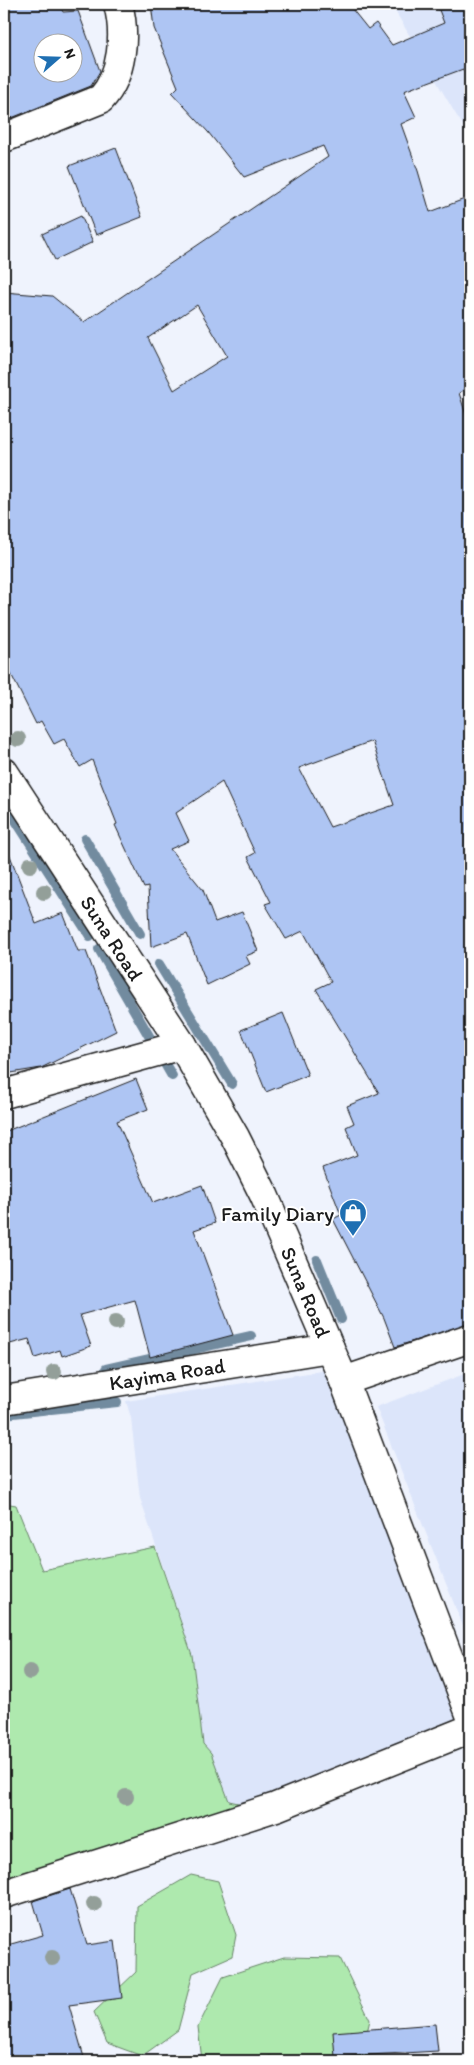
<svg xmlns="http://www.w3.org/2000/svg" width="474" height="2065" viewBox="0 0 474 2065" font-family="Itim,sans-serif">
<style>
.built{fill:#dce5fa}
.green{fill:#aee9ae;stroke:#658265}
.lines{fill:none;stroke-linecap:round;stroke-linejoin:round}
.stream{stroke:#728b9f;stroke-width:10}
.building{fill:#aec5f3;stroke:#1c1c1c;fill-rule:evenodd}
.minor-casing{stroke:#1c1c1c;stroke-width:31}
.minor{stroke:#fff;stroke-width:28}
.tree{fill:#939f99}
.labels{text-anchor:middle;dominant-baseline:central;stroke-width:4;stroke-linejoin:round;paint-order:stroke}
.street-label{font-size:21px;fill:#1c1c1c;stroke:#fff}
.poi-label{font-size:21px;fill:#1c1c1c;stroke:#fff;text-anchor:end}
</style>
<rect width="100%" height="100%" fill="#eff3fd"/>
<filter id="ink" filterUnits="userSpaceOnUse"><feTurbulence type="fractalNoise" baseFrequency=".02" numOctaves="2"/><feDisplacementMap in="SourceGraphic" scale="10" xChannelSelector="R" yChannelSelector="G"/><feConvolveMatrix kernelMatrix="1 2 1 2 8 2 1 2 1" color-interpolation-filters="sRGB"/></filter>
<g filter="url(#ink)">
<g class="built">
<polygon points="391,4 470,4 470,136 455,113"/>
<polygon points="328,1370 468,1726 247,1805 229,1801 211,1753 203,1744 192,1655 140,1498 131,1418 126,1401"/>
<polygon points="470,1372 470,1644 376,1407"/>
</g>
<g class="green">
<polygon points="4,1503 16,1505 42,1570 155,1547 192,1655 203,1744 211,1753 229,1801 247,1805 4,1884"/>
<polygon points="191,1875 218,1881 236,1935 232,1956 193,1973 178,2030 142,2056 107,2043 94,2012 136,1972 137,1906"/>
<polygon points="284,1957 340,1958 370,2020 363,2048 370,2061 278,2061 270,2056 260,2061 202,2060 198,2027 223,1977"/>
</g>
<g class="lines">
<g class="stream">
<polyline points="4,802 90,936"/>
<polyline points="85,839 140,934"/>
<polyline points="99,949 172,1076"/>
<polyline points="159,964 232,1084"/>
<polyline points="317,1260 341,1319"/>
<polyline points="106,1369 251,1336"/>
<polyline points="4,1414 117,1402"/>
</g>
</g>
<g class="building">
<path d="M4,4H59L63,12L78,11L100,71L91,86L4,121ZM42,42H72V72H42Z"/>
<path d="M151,4H348L368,29L376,23L392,45L444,23L439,10L457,4H470V84L463,69L404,91L416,117L401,124L418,171L430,212L470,197V386L459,393L470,427V1323L395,1347L384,1318L333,1219L341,1215L323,1168L357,1155L346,1127L354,1123L347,1106L379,1093L316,989L331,982L303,931L286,939L265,904L271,902L248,857L255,853L222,782L176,813L189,841L170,849L203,890L215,922L242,912L258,951L246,956L250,964L207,985L187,934L151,947L148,887L144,888L115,825L117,824L92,760L80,767L64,739L54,744L41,721L36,724L4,660V292L52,296L84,322L328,157L323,146L244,177L208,132L172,93L178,87L154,28ZM197,305L227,356L174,390L148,338ZM372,741L394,805L330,827L299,768Z"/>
<polygon points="116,148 142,217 96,235 69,166"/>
<polygon points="81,216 93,242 55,260 42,234"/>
<polygon points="4,845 6,845 36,924 63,913 78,951 86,951 116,1031 41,1068 11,1073 10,1070 4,1072"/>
<polygon points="283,1013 308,1075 266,1092 241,1030"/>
<polygon points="136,1079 148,1109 117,1121 153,1203 202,1185 215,1223 194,1230 233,1335 150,1357 135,1300 80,1315 91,1346 62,1356 60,1350 35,1358 29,1339 10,1344 4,1325 4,1132"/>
<polygon points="70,1889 87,1945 115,1941 122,1998 69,2005 85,2061 4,2061 4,1946 43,1935 33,1901"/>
<polygon points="435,2024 438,2051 335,2057 333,2032"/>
</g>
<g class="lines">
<defs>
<g id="minor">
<path d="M4,138L101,99C123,75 126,34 118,4"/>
<polyline points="4,772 182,1045 235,1137 264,1195 344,1381 470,1714"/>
<polyline points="4,1094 182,1045"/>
<polyline points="344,1381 470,1338"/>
<polyline points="4,1400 330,1348"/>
<polyline points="4,1894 276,1807 470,1729"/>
</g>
</defs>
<use href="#minor" class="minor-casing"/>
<use href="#minor" class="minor"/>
</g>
<g class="tree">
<circle cx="18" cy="739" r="8"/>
<circle cx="30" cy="865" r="8"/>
<circle cx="44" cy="892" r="8"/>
<circle cx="116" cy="1322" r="8"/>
<circle cx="54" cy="1372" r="8"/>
<circle cx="30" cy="1672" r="8"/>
<circle cx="126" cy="1797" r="8"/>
<circle cx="94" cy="1904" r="8"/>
<circle cx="52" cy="1958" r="8"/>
</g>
</g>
<defs>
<symbol id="shop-pin" viewBox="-11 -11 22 30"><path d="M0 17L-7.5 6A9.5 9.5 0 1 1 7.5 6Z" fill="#1f6fb2" stroke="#fff"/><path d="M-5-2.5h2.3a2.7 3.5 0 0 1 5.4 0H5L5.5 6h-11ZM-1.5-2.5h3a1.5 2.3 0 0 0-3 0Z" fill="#fff"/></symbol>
</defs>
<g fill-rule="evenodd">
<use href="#shop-pin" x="337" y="1197" width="32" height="43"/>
</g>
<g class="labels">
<g class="street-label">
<text transform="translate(112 938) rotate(57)">Suna Road</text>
<text transform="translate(306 1292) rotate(67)">Suna Road</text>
<text transform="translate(167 1374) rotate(-9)">Kayima Road</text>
</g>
<g class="poi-label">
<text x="334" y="1213">Family Diary</text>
</g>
</g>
<rect width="474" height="2065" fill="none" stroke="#fff" stroke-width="20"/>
<rect x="10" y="10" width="454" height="2045" fill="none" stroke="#1c1c1c" stroke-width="2" filter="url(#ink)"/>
<g transform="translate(58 58) rotate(70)"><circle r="24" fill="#ffffff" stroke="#a4a4a4"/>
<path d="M0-4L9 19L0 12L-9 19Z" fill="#1f6fb2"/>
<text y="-8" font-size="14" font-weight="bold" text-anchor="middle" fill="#1c1c1c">N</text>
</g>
</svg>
